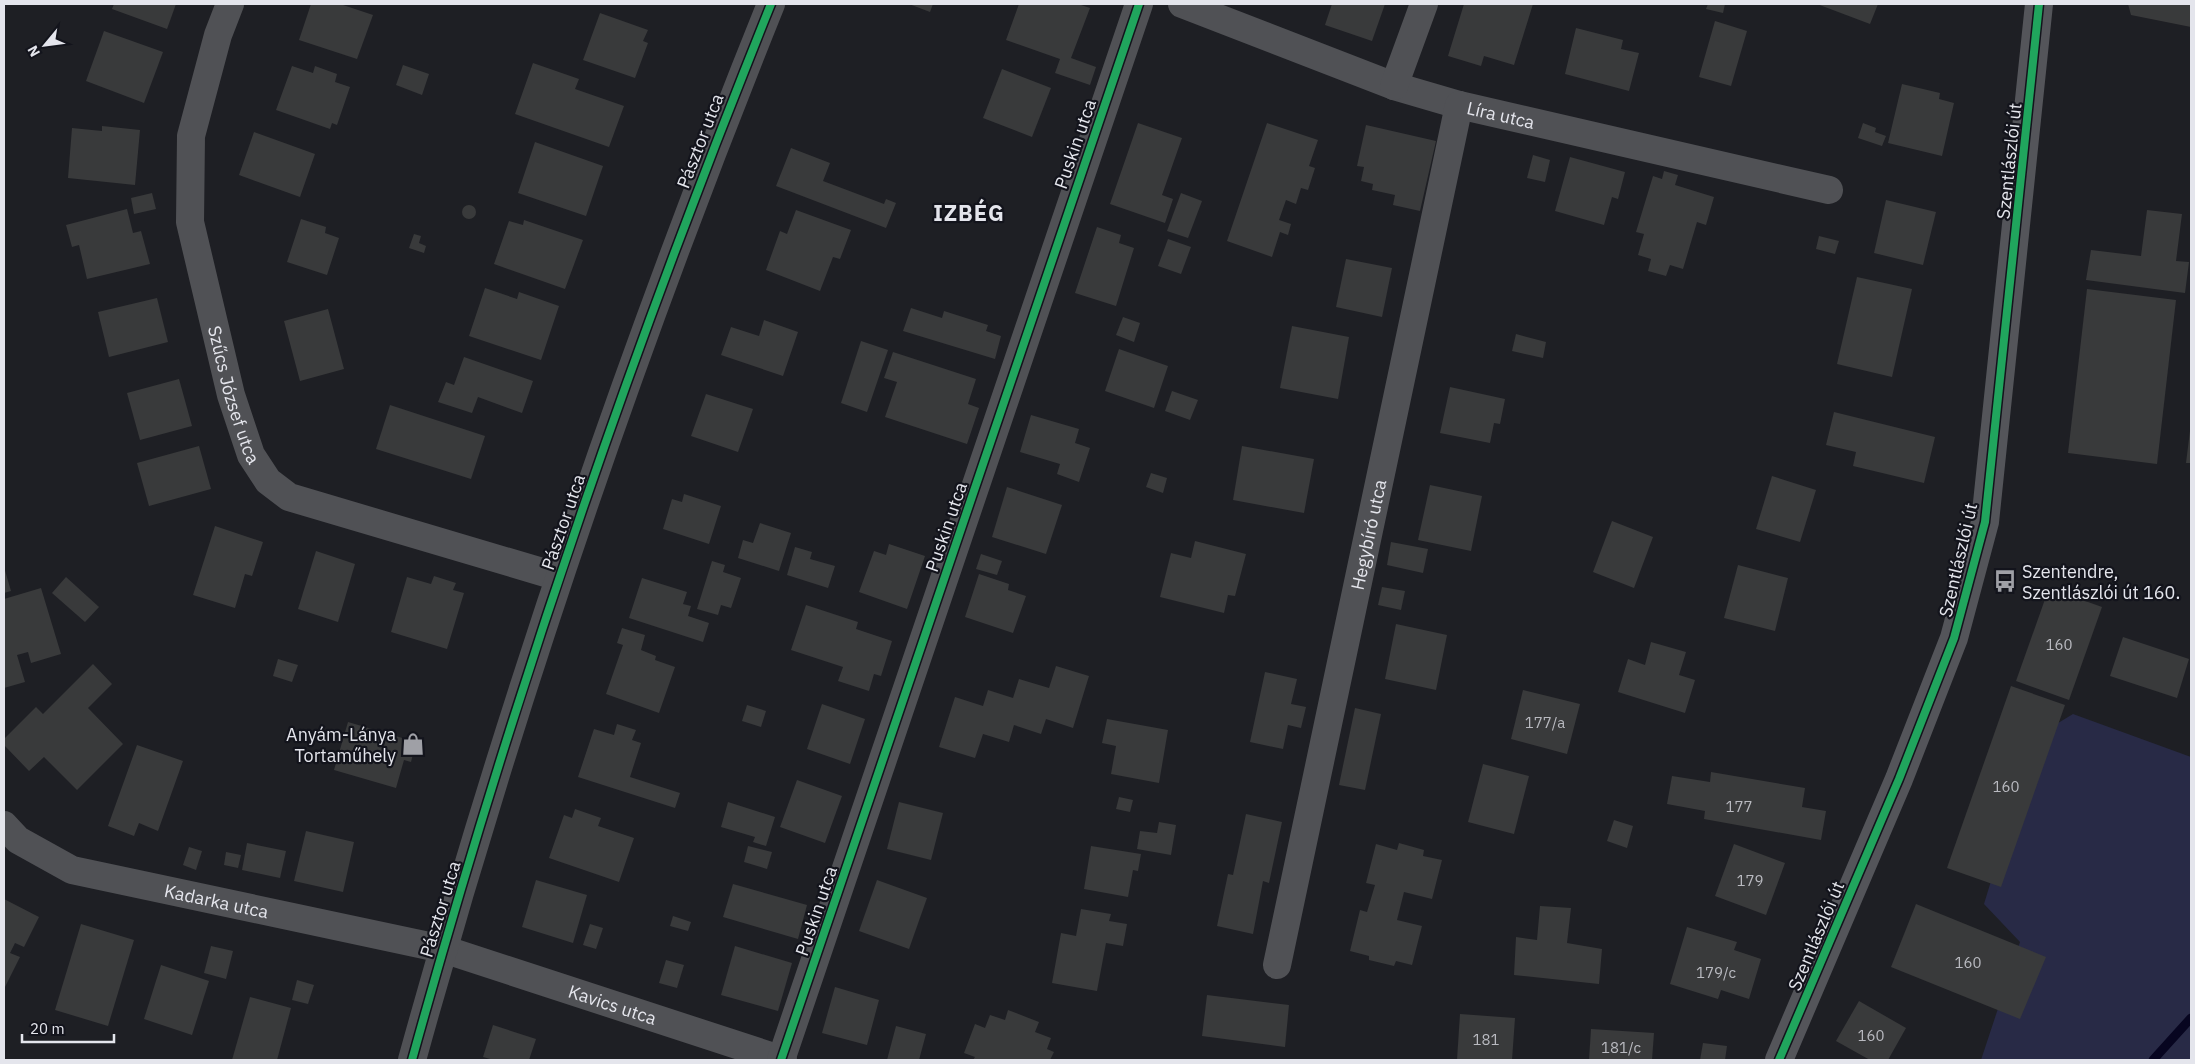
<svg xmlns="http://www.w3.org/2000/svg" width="2195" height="1064" viewBox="0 0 2195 1064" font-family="'IBM Plex Sans',sans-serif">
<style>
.green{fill:#282a46}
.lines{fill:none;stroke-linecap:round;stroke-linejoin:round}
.stream{stroke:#070520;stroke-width:9}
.building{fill:#393a3b}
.street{stroke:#505155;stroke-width:28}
.secondary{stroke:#54555a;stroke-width:28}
.cycleway-casing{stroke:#13141c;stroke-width:11}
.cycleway{stroke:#20a55d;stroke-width:8}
.labels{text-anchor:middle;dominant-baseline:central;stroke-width:4.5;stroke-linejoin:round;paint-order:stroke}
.number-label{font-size:15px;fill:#b9bac0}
.street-label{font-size:18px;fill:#e4e5ec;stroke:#13141c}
.poi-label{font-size:18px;fill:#e4e5ec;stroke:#13141c;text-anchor:start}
.district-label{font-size:22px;font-weight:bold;letter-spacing:1px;fill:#e4e5ec;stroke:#13141c}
</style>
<rect width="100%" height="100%" fill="#1e1f24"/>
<polygon class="green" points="2073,714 2191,757 2191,1060 1981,1060 2020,942 1984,904 2035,737"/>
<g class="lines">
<polyline class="stream" points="2153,1060 2191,1018"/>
</g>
<g class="building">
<polygon points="114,4 176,4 167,29 112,9"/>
<polygon points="311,4 340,4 373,15 357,59 299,40"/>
<polygon points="909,4 933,4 930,12"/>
<polygon points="1019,4 1078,4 1090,8 1071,58 1096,67 1090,85 1055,73 1060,59 1006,40"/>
<polygon points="1332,4 1385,4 1372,41 1325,25"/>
<polygon points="1464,4 1533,4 1514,65 1484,56 1481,66 1448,56"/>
<polygon points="1708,4 1725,4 1723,13 1706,9"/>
<polygon points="1817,4 1878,4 1870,24"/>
<polygon points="2128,4 2191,4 2191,27 2131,15"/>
<polygon points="600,13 648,30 643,41 648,43 635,78 583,60"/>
<polygon points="1715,21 1747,31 1731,86 1699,77"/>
<polygon points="1576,28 1623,40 1621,49 1639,53 1629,91 1565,74"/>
<polygon points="104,31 163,52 144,103 86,81"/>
<polygon points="533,63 579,79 575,89 624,106 609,147 515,114"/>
<polygon points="403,65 429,74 422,95 396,85"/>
<polygon points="292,66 313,73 315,66 337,74 335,82 350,87 337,125 332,123 330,129 276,110"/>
<polygon points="1002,69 1051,88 1032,137 983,118"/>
<polygon points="1902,84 1940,93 1939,99 1954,103 1942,156 1888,143"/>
<polygon points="1138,123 1182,138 1162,195 1173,199 1165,223 1110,204"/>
<polygon points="1267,123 1318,140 1309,166 1315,168 1308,190 1301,188 1296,204 1286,200 1279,220 1291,224 1288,235 1280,232 1272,257 1227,241"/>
<polygon points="1863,123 1876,128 1875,132 1886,136 1882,146 1858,138"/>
<polygon points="1366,125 1436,141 1420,211 1393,205 1395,195 1372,190 1373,184 1361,181 1364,167 1357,166"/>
<polygon points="102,126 140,130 135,185 68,178 72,128 102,131"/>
<polygon points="254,132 315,154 300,197 239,175"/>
<polygon points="535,142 603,166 586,216 518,193"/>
<polygon points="791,148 830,163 823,181 884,204 886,199 896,203 886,228 776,186"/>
<polygon points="1533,155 1550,160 1545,182 1527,178"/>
<polygon points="1570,157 1625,172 1618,199 1612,197 1604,225 1555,211"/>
<polygon points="1664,171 1678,175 1675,185 1714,197 1706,225 1697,222 1683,269 1670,265 1666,276 1648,271 1651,259 1638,255 1644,234 1636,232 1653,176 1662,179"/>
<polygon points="152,193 156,209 134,214 131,198"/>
<polygon points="1181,193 1202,201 1188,238 1167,231"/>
<polygon points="1886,200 1936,212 1923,265 1874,253"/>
<circle cx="469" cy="212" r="7"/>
<polygon points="127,209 133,233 141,231 150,264 87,279 79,245 72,247 66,225"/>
<polygon points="796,210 851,230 840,259 833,257 820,291 766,270 780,231 787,234"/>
<polygon points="2147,210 2182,214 2176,261 2189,262 2185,293 2086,280 2091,250 2141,256"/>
<polygon points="301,219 326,227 325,233 339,238 327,275 287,262"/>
<polygon points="524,220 583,240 565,289 494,264 509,221 523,225"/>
<polygon points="1097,227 1121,235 1119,243 1134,248 1116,306 1075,293"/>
<polygon points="414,234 421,236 419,243 426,246 424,253 409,248"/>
<polygon points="1819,236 1839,241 1835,254 1816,249"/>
<polygon points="1168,239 1191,247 1181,274 1158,266"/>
<polygon points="1346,259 1392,268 1382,317 1336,307"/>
<polygon points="1857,277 1912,289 1892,377 1837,364"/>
<polygon points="485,288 517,299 519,292 559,306 541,360 469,336"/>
<polygon points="2087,289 2176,300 2157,464 2068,453"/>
<polygon points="157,298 168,342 109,357 98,312"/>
<polygon points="911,308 942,318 944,311 988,325 986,331 1001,336 995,359 903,331"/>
<polygon points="328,309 344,369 300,381 284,321"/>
<polygon points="1123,317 1140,323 1134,342 1116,335"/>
<polygon points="764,320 798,332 783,376 721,355 731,327 759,336"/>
<polygon points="1292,326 1349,337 1338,399 1280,388"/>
<polygon points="1516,334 1546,342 1543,358 1512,351"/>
<polygon points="861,341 888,350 867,412 841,403"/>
<polygon points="1119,349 1168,366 1154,408 1105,391"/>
<polygon points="893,352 976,379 968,404 979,408 967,444 885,417 897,382 884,378"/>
<polygon points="464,357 533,381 522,413 478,397 472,413 438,402 446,382 454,385"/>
<polygon points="179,379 192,426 140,440 127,393"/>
<polygon points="1450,387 1505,399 1500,424 1494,423 1490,443 1440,433"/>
<polygon points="1172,391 1198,400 1190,420 1165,411"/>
<polygon points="706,394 753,409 738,452 691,436"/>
<polygon points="390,405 485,436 471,479 376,449"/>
<polygon points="1834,412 1935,437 1924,483 1853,466 1856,452 1826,445"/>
<polygon points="1031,415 1079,429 1075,443 1090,448 1079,482 1057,474 1060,464 1020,452"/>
<polygon points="2190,431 2191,431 2191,463 2186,463"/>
<polygon points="199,446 211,489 149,506 137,463"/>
<polygon points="1242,446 1314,459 1304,513 1233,500"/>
<polygon points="1151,473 1167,478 1163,493 1146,487"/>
<polygon points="1772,476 1816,490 1800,542 1756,529"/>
<polygon points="1430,485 1482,496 1471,551 1418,540"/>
<polygon points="1007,487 1062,505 1046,554 992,537"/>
<polygon points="684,494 721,506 709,544 663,529 672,499 682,502"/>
<polygon points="1612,521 1653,537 1634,588 1593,572"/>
<polygon points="760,523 791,533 779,571 738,558 743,540 753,543"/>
<polygon points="215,526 263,542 252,576 245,574 235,608 193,595"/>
<polygon points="1195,541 1246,554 1235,596 1228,595 1224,613 1160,597 1171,553 1191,558"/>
<polygon points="1391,542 1428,549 1423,573 1387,565"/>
<polygon points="889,544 925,556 907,609 859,592 874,551 886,555"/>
<polygon points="795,547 812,552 810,559 835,566 828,588 787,575"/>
<polygon points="316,551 355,564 338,622 298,609"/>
<polygon points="981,554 1002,561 997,575 976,569"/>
<polygon points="712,561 725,565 723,572 741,578 731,608 721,605 718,615 697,609"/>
<polygon points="1738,565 1788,578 1775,631 1724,618"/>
<polygon points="4,567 11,591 4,593"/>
<polygon points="979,574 1009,584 1008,590 1026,596 1013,633 965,617"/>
<polygon points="434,576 456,583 453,590 464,593 447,649 391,632 407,577 431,584"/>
<polygon points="66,577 99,607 85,622 52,593"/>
<polygon points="642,578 687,592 683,604 691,606 688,616 709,623 703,642 629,618"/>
<polygon points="1382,587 1405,591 1401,610 1378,605"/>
<polygon points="41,588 61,654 31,663 28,652 17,655 25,682 4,688 4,599"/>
<polygon points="2049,588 2102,607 2069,700 2016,681"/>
<polygon points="806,605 858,622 856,629 892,641 881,676 874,674 869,691 838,681 843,667 791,650"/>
<polygon points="1396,624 1447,635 1436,690 1385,679"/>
<polygon points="622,628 645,635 641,650 656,656 655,660 675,667 659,713 606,694 623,645 617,643"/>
<polygon points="2123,637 2189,659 2177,698 2110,676"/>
<polygon points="1651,642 1686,652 1679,675 1695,680 1685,713 1618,692 1628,659 1645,665"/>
<polygon points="278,659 298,665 292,682 273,676"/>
<polygon points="93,664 112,684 88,708 123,744 77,790 44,757 29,771 4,745 4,739 36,707 43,714"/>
<polygon points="1056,666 1089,676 1073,728 1046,719 1041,734 1014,725 1009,742 983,734 975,758 939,747 955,697 983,706 988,690 1013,698 1019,679 1049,688"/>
<polygon points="1265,672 1297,679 1291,704 1306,707 1301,728 1288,725 1283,749 1250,742"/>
<polygon points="2011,686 2065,705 2001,887 1947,868"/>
<polygon points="1523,690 1580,704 1567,754 1511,739"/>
<polygon points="822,704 865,719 850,764 807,749"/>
<polygon points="747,705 766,711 761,727 742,721"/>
<polygon points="1355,708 1381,714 1365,790 1339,785"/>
<polygon points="1107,719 1168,730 1159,783 1111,774 1116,746 1102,743"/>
<polygon points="348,722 416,742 411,762 404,760 396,788 334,770"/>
<polygon points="617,724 636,730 632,740 641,743 630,777 680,793 675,808 578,777 594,729 614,735"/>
<polygon points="137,745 183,761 158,831 139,823 134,836 108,826"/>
<polygon points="1483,764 1529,776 1514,834 1468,822"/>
<polygon points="1711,772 1805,788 1802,807 1826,811 1821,840 1704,819 1705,811 1667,804 1672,776 1710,782"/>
<polygon points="797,780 842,796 825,843 780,827"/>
<polygon points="1119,797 1133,800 1130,812 1116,809"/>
<polygon points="728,802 775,817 766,846 753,842 755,837 721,827"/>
<polygon points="899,802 943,813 931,860 887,849"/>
<polygon points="575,809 601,818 598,826 634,838 619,882 549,858 564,815 572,818"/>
<polygon points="1246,814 1282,822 1269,883 1263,881 1253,934 1217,926 1228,874 1233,875"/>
<polygon points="1614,820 1633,826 1627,848 1607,841"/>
<polygon points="1159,822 1176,825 1171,855 1137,849 1140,831 1157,833"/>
<polygon points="306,831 354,842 343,892 294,881"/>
<polygon points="247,843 286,851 280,878 242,870"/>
<polygon points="1399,843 1424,850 1423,856 1442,860 1432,899 1404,892 1397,920 1422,926 1412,965 1396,961 1394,966 1369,960 1369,956 1350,951 1360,910 1367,912 1375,885 1366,883 1376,844 1397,850"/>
<polygon points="1734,844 1785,863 1766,915 1715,896"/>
<polygon points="748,846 772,852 767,869 744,862"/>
<polygon points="1091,846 1141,854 1138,871 1133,870 1128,897 1084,889"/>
<polygon points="189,847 202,851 196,870 183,865"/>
<polygon points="226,852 241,855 238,868 224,865"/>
<polygon points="536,880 587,895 573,943 522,927"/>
<polygon points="877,880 927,898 909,949 859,931"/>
<polygon points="733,884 807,905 798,939 723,917"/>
<polygon points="4,899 39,917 24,947 15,943 10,953 20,957 4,989"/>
<polygon points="1916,904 2046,957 2020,1019 1891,967"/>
<polygon points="1540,906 1571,908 1567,943 1602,949 1599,984 1514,975 1516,937 1537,940"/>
<polygon points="1081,909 1111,914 1109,921 1127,924 1123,946 1106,943 1097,991 1052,983 1061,933 1076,936"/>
<polygon points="673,916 691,922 688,931 670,926"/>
<polygon points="81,924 134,940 108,1026 55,1010"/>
<polygon points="590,924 603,928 596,949 583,945"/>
<polygon points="1687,927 1737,942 1734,950 1761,959 1749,999 1721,990 1718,999 1670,984"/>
<polygon points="211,946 233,951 226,979 204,973"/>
<polygon points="735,946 792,963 778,1011 721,995"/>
<polygon points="666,960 684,965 677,988 659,983"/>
<polygon points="161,965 209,981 192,1035 144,1019"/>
<polygon points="297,980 314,985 308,1004 292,1000"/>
<polygon points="835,987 879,1000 867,1045 822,1033"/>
<polygon points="1207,995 1289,1005 1285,1047 1202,1036"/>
<polygon points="250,997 291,1008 277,1060 232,1060"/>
<polygon points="1859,1001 1906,1028 1888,1060 1870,1060 1836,1041"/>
<polygon points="1008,1010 1039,1022 1035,1032 1051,1038 1047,1049 1054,1052 1050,1060 973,1060 975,1057 964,1053 975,1024 985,1028 990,1015 1005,1020"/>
<polygon points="1460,1014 1515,1018 1512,1060 1457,1060"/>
<polygon points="493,1025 536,1039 529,1060 494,1060 483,1057"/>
<polygon points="896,1026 926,1034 919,1060 887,1060"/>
<polygon points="1591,1029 1654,1033 1652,1060 1589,1060"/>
<polygon points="1703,1043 1727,1046 1725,1060 1700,1060"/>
</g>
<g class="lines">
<g class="street">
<path id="s1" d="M230,4L218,35L191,136L190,222L231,395L251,455L268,481L289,497L559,577"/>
<path id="s2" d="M1182,4L1394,86L1459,105L1829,190"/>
<polyline points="1394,86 1424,4"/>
<path id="s3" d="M4,825L18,840L72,870L443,949L783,1060"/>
<path id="s4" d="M1277,965L1459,105"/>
<path d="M412,1060C511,702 632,349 771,4"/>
<polyline points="781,1060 1139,4"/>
</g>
<polyline class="secondary" points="1779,1060 1899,779 1954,638 1985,522 2039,4"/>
<defs>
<g id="cycleway">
<path d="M412,1060C511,702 632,349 771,4"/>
<polyline points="781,1060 1139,4"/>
<polyline points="1779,1060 1899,779 1954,638 1985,522 2039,4"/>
</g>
</defs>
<use href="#cycleway" class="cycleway-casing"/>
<use href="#cycleway" class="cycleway"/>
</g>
<defs>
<symbol id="bus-bare" viewBox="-9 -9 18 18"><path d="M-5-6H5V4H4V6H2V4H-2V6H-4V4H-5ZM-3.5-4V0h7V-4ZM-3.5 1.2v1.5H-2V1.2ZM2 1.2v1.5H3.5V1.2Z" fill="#9fa0a6" stroke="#13141c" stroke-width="2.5" paint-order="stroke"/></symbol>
<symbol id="shop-bare" viewBox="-9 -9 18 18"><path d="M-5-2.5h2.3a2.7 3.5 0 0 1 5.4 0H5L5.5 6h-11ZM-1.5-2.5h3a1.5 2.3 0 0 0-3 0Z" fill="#9fa0a6" stroke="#13141c" stroke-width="2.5" paint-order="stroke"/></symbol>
</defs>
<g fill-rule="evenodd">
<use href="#bus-bare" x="1989" y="565" width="32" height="32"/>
<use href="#shop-bare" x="397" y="728" width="32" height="32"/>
</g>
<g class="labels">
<g class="number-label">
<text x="2059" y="644">160</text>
<text x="1545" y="722">177/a</text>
<text x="2006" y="786">160</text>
<text x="1739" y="806">177</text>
<text x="1750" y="880">179</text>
<text x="1968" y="962">160</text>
<text x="1716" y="972">179/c</text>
<text x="1871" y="1035">160</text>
<text x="1486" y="1039">181</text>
<text x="1621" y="1047">181/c</text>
</g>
<g class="street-label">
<text stroke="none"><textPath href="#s2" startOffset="338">Líra utca</textPath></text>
<text transform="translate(700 141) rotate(-69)">Pásztor utca</text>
<text transform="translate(1075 144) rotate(-71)">Puskin utca</text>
<text transform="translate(2009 161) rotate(-84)">Szentlászlói út</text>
<text stroke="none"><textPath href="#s1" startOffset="402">Szűcs József utca</textPath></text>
<text transform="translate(563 522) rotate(-71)">Pásztor utca</text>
<text transform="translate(946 527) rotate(-71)">Puskin utca</text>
<text stroke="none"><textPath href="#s4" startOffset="440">Hegybíró utca</textPath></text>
<text transform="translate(1958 560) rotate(-77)">Szentlászlói út</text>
<text stroke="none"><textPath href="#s3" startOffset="230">Kadarka utca</textPath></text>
<text transform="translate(440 909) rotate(-73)">Pásztor utca</text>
<text transform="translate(816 911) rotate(-71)">Puskin utca</text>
<text transform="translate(1816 936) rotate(-67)">Szentlászlói út</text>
<text stroke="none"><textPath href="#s3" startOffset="640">Kavics utca</textPath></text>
</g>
<g class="poi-label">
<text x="2022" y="571">Szentendre,<tspan x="2022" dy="21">Szentlászlói út 160.</tspan></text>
<text x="396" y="734" text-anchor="end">Anyám-Lánya<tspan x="396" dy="21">Tortaműhely</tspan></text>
</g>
<g class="district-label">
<text x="969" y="212">IZBÉG</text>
</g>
</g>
<rect width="2195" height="1064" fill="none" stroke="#e4e5ec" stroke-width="10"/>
<g transform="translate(45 45) rotate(241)" stroke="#13141c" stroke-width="4" paint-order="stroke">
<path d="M0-4L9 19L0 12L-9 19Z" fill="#e4e5ec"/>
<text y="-8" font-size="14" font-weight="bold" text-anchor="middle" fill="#e4e5ec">N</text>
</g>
<path d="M22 1034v8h92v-8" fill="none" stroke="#e4e5ec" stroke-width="2.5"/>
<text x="30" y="1034" font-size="15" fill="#e4e5ec" stroke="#13141c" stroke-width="4" paint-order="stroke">20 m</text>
</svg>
